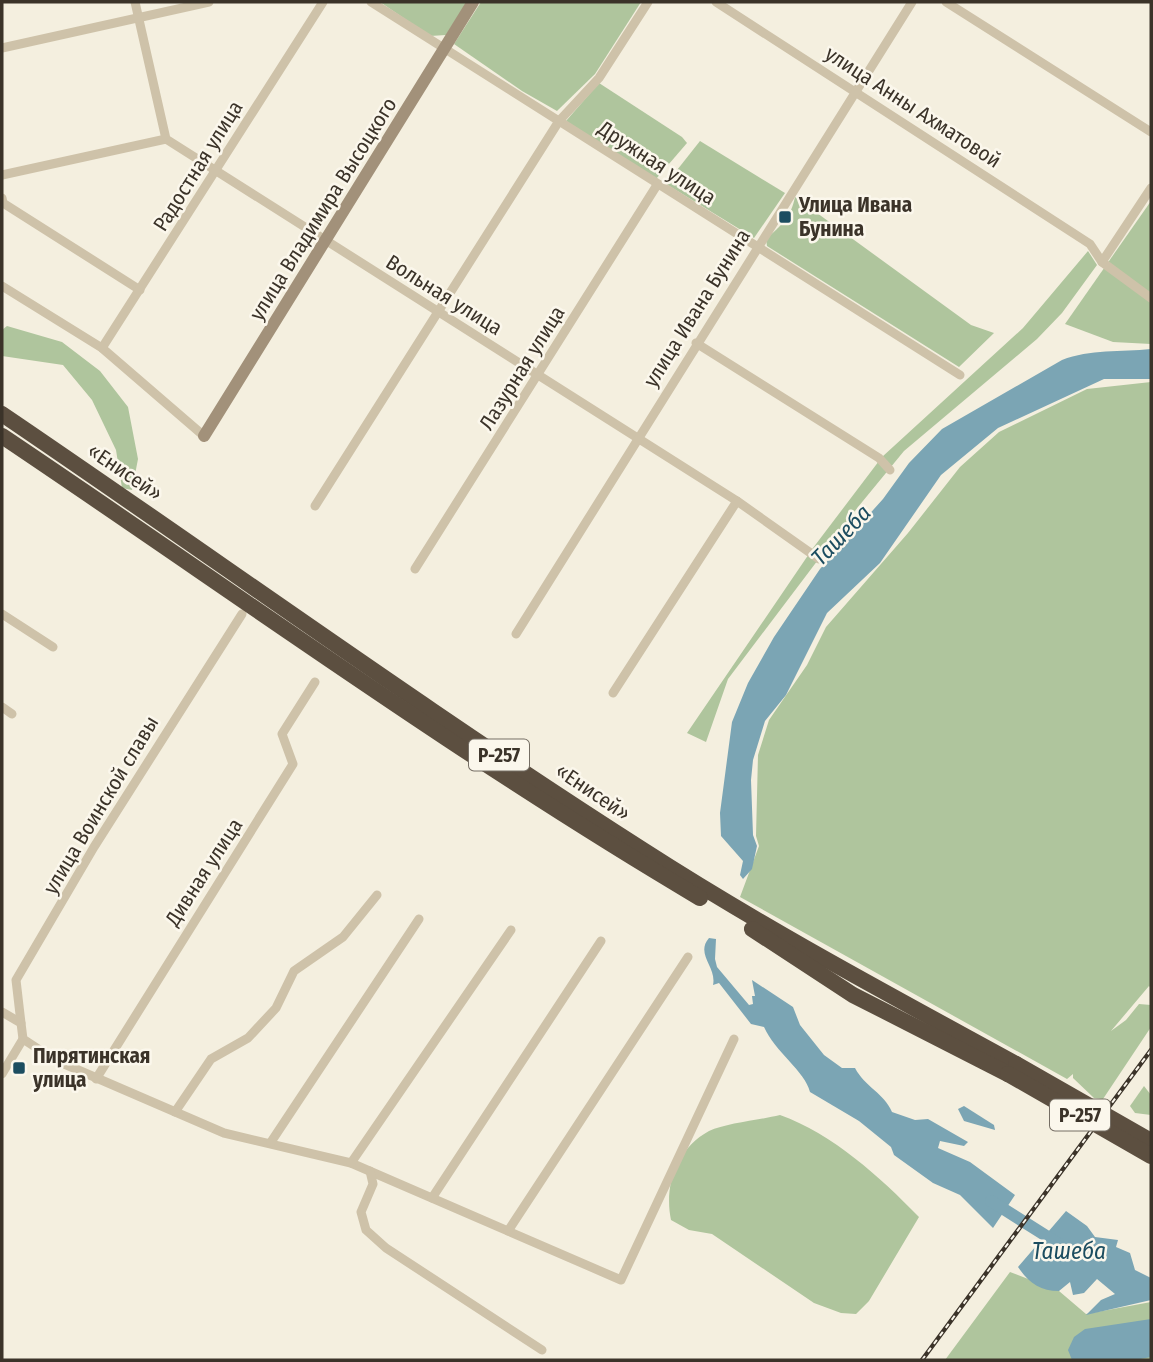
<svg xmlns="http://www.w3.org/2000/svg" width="1153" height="1362" viewBox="0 0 1153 1362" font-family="'Fira Sans Condensed',sans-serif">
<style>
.green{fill:#afc59d}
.water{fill:#7ba5b4}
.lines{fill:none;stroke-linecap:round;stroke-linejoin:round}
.river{stroke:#7ba5b4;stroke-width:12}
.street{stroke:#cec2a9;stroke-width:9}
.secondary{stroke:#a2917a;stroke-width:12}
.highway{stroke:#5c4f40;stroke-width:16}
.rail-casing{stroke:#3b3329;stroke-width:4.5}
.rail{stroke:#fbf7ec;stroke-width:2;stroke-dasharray:5;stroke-linecap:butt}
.highway-bridge{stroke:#5c4f40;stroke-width:16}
.poi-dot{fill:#1c4d60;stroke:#fbf7ec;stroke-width:2.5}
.labels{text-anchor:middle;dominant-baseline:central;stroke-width:5;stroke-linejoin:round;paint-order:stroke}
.shield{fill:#fbf7ec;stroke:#756e64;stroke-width:2}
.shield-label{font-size:19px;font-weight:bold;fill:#3b3329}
.street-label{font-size:21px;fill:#3b3329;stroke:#fbf7ec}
.poi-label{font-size:21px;font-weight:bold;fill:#3b3329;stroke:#fbf7ec;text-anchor:start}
.water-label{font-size:23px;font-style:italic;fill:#1c4d60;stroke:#fbf7ec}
</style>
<rect width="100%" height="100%" fill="#f4efdf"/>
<g class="green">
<polygon points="380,2 467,2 446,35 430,36"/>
<polygon points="481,2 641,2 595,74 557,111 522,91 454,44"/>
<polygon points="599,83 682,137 687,143 656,179 566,121"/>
<polygon points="700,141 785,193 754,238 666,184"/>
<path d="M795,197L971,325L994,333L959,367L767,246L766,239C781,226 791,217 795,197Z"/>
<polygon points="1151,201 1151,344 1113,342 1065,324"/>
<polygon points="1088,251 1097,265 1062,313 1037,339 904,451 858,507 728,679 706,742 687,733 813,548 882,457 1023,328"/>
<polygon points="7,326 62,342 100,371 128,407 138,459 132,490 122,488 116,450 92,400 63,365 2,356 2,330"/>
<polygon points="1151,382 1151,988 1149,986 1111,1031 1126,1020 1139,1004 1151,1005 1151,1027 1103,1099 1094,1098 1073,1078 1073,1074 1067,1079 740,897 759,846 756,836 758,755 769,720 807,665 826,627 908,533 960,467 999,432 1087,389"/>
<polygon points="1144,1086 1151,1095 1151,1115 1135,1113 1130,1106"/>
<path d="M780,1115C833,1134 880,1177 919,1217L869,1301L856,1314L841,1313L814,1303L712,1234L689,1230L671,1220C664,1186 676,1149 709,1131C726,1123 760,1120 780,1115Z"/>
<polygon points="1010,1272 1059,1291 1086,1314 1151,1302 1151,1360 945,1360"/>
</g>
<g class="water">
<path d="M1151,349V379H1104L998,428L941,475L880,563L827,613L786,695L765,721L753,760L751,780L753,835L757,846L752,869L743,879L740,875L743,861L721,836L720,813L732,722L748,683L774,637L820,569L883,499L909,463L942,429L1062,360C1090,349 1121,352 1151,349Z"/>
<path d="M709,938L716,939L715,959L717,967L749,1005L753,1004L752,996H755L752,980L793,1007L800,1025L824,1055L842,1068H855C865,1087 884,1093 892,1112L915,1120L928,1119L968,1142L964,1146L940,1141L938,1148L970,1162L1015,1195L993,1228L960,1195L933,1183L894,1155L891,1147L859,1121L810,1092C805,1071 775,1052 764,1027L751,1024L719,983L713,985C717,967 695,954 709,938Z"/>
<polygon points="964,1106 994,1125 995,1130 964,1121 958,1109"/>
<path d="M1066,1211L1087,1226L1095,1237L1118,1240L1116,1247L1130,1253L1135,1270L1151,1278V1300L1086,1315L1101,1300L1115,1294L1097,1279L1084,1293L1073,1295L1070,1282L1059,1291C1040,1291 1029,1283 1018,1267Z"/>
<polygon points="1151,1319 1151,1357 1135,1360 1072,1360 1068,1350 1074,1337 1085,1329"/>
</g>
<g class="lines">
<polyline class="river" points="991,1201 1059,1244"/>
<g class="street">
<polyline points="135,2 166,139 737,501 819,559"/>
<polyline points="371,2 960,375"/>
<polyline points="716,2 1090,244 1102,262 1151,298"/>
<polyline points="946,2 1151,132"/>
<polyline points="2,48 209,2"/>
<polyline points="2,175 166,139"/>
<polyline points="2,198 3,203 140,290"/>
<polyline points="1102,262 1151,188"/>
<polyline points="2,286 102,348 204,436"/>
<polyline points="696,343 879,458 890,470"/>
<polyline points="102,348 323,2"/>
<polyline points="315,506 559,121 599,78 648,2"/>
<polyline points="415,569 657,185"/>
<polyline points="2,614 53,647"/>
<polyline points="516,634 912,2"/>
<polyline points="613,693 737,501"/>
<polyline points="2,707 12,714"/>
<polyline points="2,1012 21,1023 23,1039 55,1060 224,1133 351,1163 621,1280 734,1039"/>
<polyline points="21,1023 16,980 94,847 242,614"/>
<polyline points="2,1074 23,1039"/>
<polyline points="96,1079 293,764 282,734 315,682"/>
<polyline points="175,1112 211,1059 248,1038 276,1008 294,971 343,937 377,895"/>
<polyline points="271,1142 419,919"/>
<polyline points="351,1163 511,930"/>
<polyline points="370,1171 373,1184 361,1212 366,1230 386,1248 542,1350"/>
<polyline points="432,1198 601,941"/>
<polyline points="508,1231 688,957"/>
</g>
<polyline class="secondary" points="204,436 473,2"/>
<g class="highway">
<path d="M2,414C216,559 425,711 643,850C764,928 890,995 1016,1064"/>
<path d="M2,436C233,591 460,756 700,898"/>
<polyline points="752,929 853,995 1008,1074"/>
</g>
<defs>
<polyline id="rail" points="922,1360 1151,1050"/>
</defs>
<use href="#rail" class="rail-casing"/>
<use href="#rail" class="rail"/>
<g class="highway-bridge">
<polyline points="1016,1064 1151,1141"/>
<polyline points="1008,1074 1151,1156"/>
</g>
</g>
<g class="poi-dot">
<rect x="778" y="210" width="14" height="14" rx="3.5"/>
<rect x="12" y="1061" width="14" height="14" rx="3.5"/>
</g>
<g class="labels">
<g class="shield">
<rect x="469" y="739.5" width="60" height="31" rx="5"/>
<rect x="1050" y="1099.5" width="60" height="31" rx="5"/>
</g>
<g class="shield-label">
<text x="499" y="755">Р-257</text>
<text x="1080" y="1115">Р-257</text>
</g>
<g class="street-label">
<text transform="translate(913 107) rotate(33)">улица Анны Ахматовой</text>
<text transform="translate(657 163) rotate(33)">Дружная улица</text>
<text transform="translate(198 166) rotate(-58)">Радостная улица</text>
<text transform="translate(323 209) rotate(-58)">улица Владимира Высоцкого</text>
<text transform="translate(444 295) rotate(32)">Вольная улица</text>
<text transform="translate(697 308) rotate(-58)">улица Ивана Бунина</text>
<text transform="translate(522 368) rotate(-58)">Лазурная улица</text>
<text transform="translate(125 472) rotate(34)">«Енисей»</text>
<text transform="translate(593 792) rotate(34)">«Енисей»</text>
<text transform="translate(101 805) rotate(-59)">улица Воинской славы</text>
<text transform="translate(204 872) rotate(-57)">Дивная улица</text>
</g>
<g class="poi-label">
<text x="799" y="205">Улица Ивана<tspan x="799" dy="24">Бунина</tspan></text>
<text x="33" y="1056">Пирятинская<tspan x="33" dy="24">улица</tspan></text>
</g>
<g class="water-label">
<text transform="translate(841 535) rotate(-46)">Ташеба</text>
<text x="1069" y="1251">Ташеба</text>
</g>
</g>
<rect width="1153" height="1362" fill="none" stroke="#3b3329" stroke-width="7"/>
</svg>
